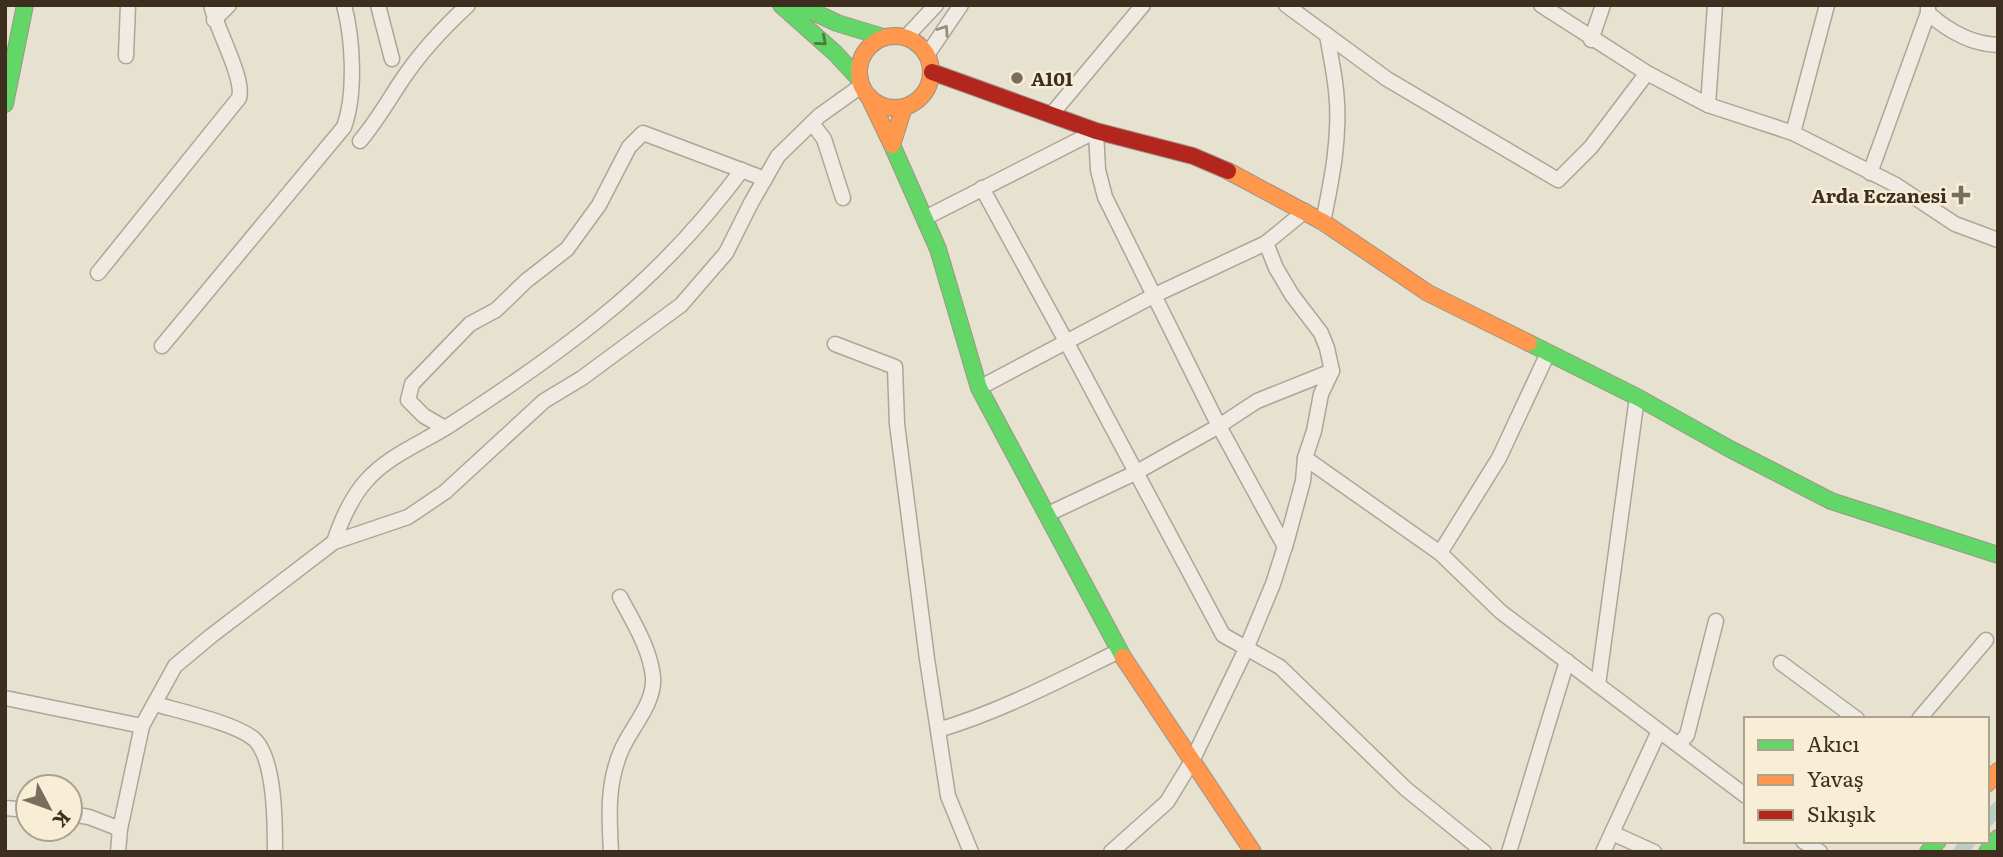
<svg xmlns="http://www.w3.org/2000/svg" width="2003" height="857" viewBox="0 0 2003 857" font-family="Literata,serif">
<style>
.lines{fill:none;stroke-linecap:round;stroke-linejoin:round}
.canal{stroke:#bacdc2;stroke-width:14}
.street-casing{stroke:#ada698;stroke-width:17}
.fast-casing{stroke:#9c9588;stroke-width:18}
.slow-casing{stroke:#9c9588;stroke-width:18}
.jam-casing{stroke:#9c9588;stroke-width:18}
.street{stroke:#efebe2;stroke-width:14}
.fast{stroke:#63d668;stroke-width:16}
.slow{stroke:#ff974d;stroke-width:16}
.jam{stroke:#b3261e;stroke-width:16}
.oneway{stroke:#968c80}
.oneway2{stroke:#4f7a40}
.poi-dot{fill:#796d5d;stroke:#f8eed6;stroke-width:2.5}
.labels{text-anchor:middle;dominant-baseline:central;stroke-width:5;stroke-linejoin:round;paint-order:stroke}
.poi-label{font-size:19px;font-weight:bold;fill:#3e2e1f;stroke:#f8eed6;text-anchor:start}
</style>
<rect width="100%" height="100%" fill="#e7e1d0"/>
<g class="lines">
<g class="canal">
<polyline points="1987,820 1998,808"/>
<polyline points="1960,852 1969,841"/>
</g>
<defs>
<g id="street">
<polyline points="378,5 392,59"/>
<polyline points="1286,5 1387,79 1558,180 1591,147 1647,73"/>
<polyline points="1541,5 1647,73 1708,105 1793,133 1896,185 1955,224 1998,240"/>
<path d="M1928,13C1947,30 1971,44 1998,45"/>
<polyline points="214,20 229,5"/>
<polyline points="906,37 936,5"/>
<polyline points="1591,40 1603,5"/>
<polyline points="927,55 961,5"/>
<polyline points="126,56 128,5"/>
<polyline points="1708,105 1715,5"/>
<polyline points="1051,115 1143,5"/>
<polyline points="812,123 824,139 843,198"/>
<polyline points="1793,133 1827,5"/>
<path d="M360,141C376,122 387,103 400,83C419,54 443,28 468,5"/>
<polyline points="1870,173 1928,13 1928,5"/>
<polyline points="982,188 1067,343 1223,635 1280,667 1406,789 1484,852"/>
<polyline points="925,218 1096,131 1098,170 1105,197 1219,426 1285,547"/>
<path d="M1323,222C1332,179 1341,134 1336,90C1334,71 1330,53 1327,35"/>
<path d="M98,273L239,98C245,79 216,28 211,5"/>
<polyline points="835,344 895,367 897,424 927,659 948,796 971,852"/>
<path d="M162,346L344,127C356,94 353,39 344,5"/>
<polyline points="979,388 1155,295 1266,243 1305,211"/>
<polyline points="445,428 424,416 408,400 412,384 470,324 496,310 526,281 567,249 599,205 629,147 643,133 765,179"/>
<polyline points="1305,458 1440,553 1501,612 1746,796"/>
<polyline points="1048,514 1135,473 1219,426 1257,401 1332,371"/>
<path d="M334,542C341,521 351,498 366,481C389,455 422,443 450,425C501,392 551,358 598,320C652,277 701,225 742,170"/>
<polyline points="1440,553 1499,458 1548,353"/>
<polyline points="1781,663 1857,719"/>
<polyline points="1598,685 1637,397"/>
<polyline points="5,698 142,726"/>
<path d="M155,704C179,711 240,724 256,741C275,762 275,824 275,852"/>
<polyline points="1919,719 1986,640"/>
<path d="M938,730C1002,711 1060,680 1119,651"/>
<polyline points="1679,744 1687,735 1716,621"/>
<polyline points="5,808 28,810"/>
<polyline points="70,814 89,817 120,829"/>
<polyline points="1612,833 1654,852"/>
<polyline points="1803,841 1820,852"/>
<polyline points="118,852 120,829 142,726 175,666 211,636 334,542 408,517 445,492 544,401 582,378 681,305 726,253 751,203 778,156 819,116 861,86"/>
<path d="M611,852C609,816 607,784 621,751C631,727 655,704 653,677C650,648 633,622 620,597"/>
<polyline points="1111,852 1167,802 1192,761 1246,649 1273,584 1287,540 1303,481 1305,458 1314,431 1321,394 1332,371 1327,348 1321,333 1292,295 1276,268 1266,243"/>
<polyline points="1509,852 1567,661"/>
<polyline points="1603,852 1659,731"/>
</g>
<g id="fast">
<polyline points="781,5 835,53 860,80"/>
<polyline points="799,5 837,23 883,37"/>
<polyline points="5,104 25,5"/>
<polyline points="892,145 938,249 979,388 1123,657"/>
<polyline points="1529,343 1637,397 1730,449 1831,501 1998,555"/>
<polyline points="1928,852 1938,841"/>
<polyline points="1987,852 1998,838"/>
</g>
<g id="slow">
<circle cx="895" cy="72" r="36"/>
<polyline points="869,97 892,145 904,107"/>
<polyline points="1228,171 1323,222 1428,293 1529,343"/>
<polyline points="1123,657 1253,852"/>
<polyline points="1987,784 1998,771"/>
</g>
<polyline id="jam" points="932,72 1096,131 1193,156 1228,171"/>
</defs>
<use href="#street" class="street-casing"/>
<use href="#fast" class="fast-casing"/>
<use href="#slow" class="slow-casing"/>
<use href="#jam" class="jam-casing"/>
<use href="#street" class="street"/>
<use href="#fast" class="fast"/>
<use href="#slow" class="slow"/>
<use href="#jam" class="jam"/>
</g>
<defs><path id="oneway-chevron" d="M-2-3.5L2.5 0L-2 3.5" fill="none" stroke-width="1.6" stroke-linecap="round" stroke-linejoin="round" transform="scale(1.75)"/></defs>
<use class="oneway" href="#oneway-chevron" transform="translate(944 30) rotate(-56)"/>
<use class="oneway2" href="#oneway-chevron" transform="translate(822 41) rotate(41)"/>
<g class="poi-dot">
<circle cx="1017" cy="78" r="7"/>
<path d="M1957.5 184.5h7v7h7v7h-7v7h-7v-7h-7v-7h7z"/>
</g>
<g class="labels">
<g class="poi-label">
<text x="1031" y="78">A101</text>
<text x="1947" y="195" text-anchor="end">Arda Eczanesi</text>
</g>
</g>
<rect width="2003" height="857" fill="none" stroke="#3e2e1f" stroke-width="14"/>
<rect x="1744" y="717" width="245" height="126" fill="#f8eed6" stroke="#aea18d" stroke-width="2"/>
<rect x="1758" y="740" width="35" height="10" fill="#63d668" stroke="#aea18d" stroke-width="2"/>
<text x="1807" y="752" font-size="21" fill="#3e2e1f">Akıcı</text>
<rect x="1758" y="775" width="35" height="10" fill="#ff974d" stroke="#aea18d" stroke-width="2"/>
<text x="1807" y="787" font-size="21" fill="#3e2e1f">Yavaş</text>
<rect x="1758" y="810" width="35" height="10" fill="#b3261e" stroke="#aea18d" stroke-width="2"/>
<text x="1807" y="822" font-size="21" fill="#3e2e1f">Sıkışık</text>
<g transform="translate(49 808) rotate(131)"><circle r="33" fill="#f8eed6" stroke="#aea18d" stroke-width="2"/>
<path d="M0-5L12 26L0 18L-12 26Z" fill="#796d5d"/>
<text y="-10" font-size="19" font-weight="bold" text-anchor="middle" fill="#3e2e1f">K</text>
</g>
</svg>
